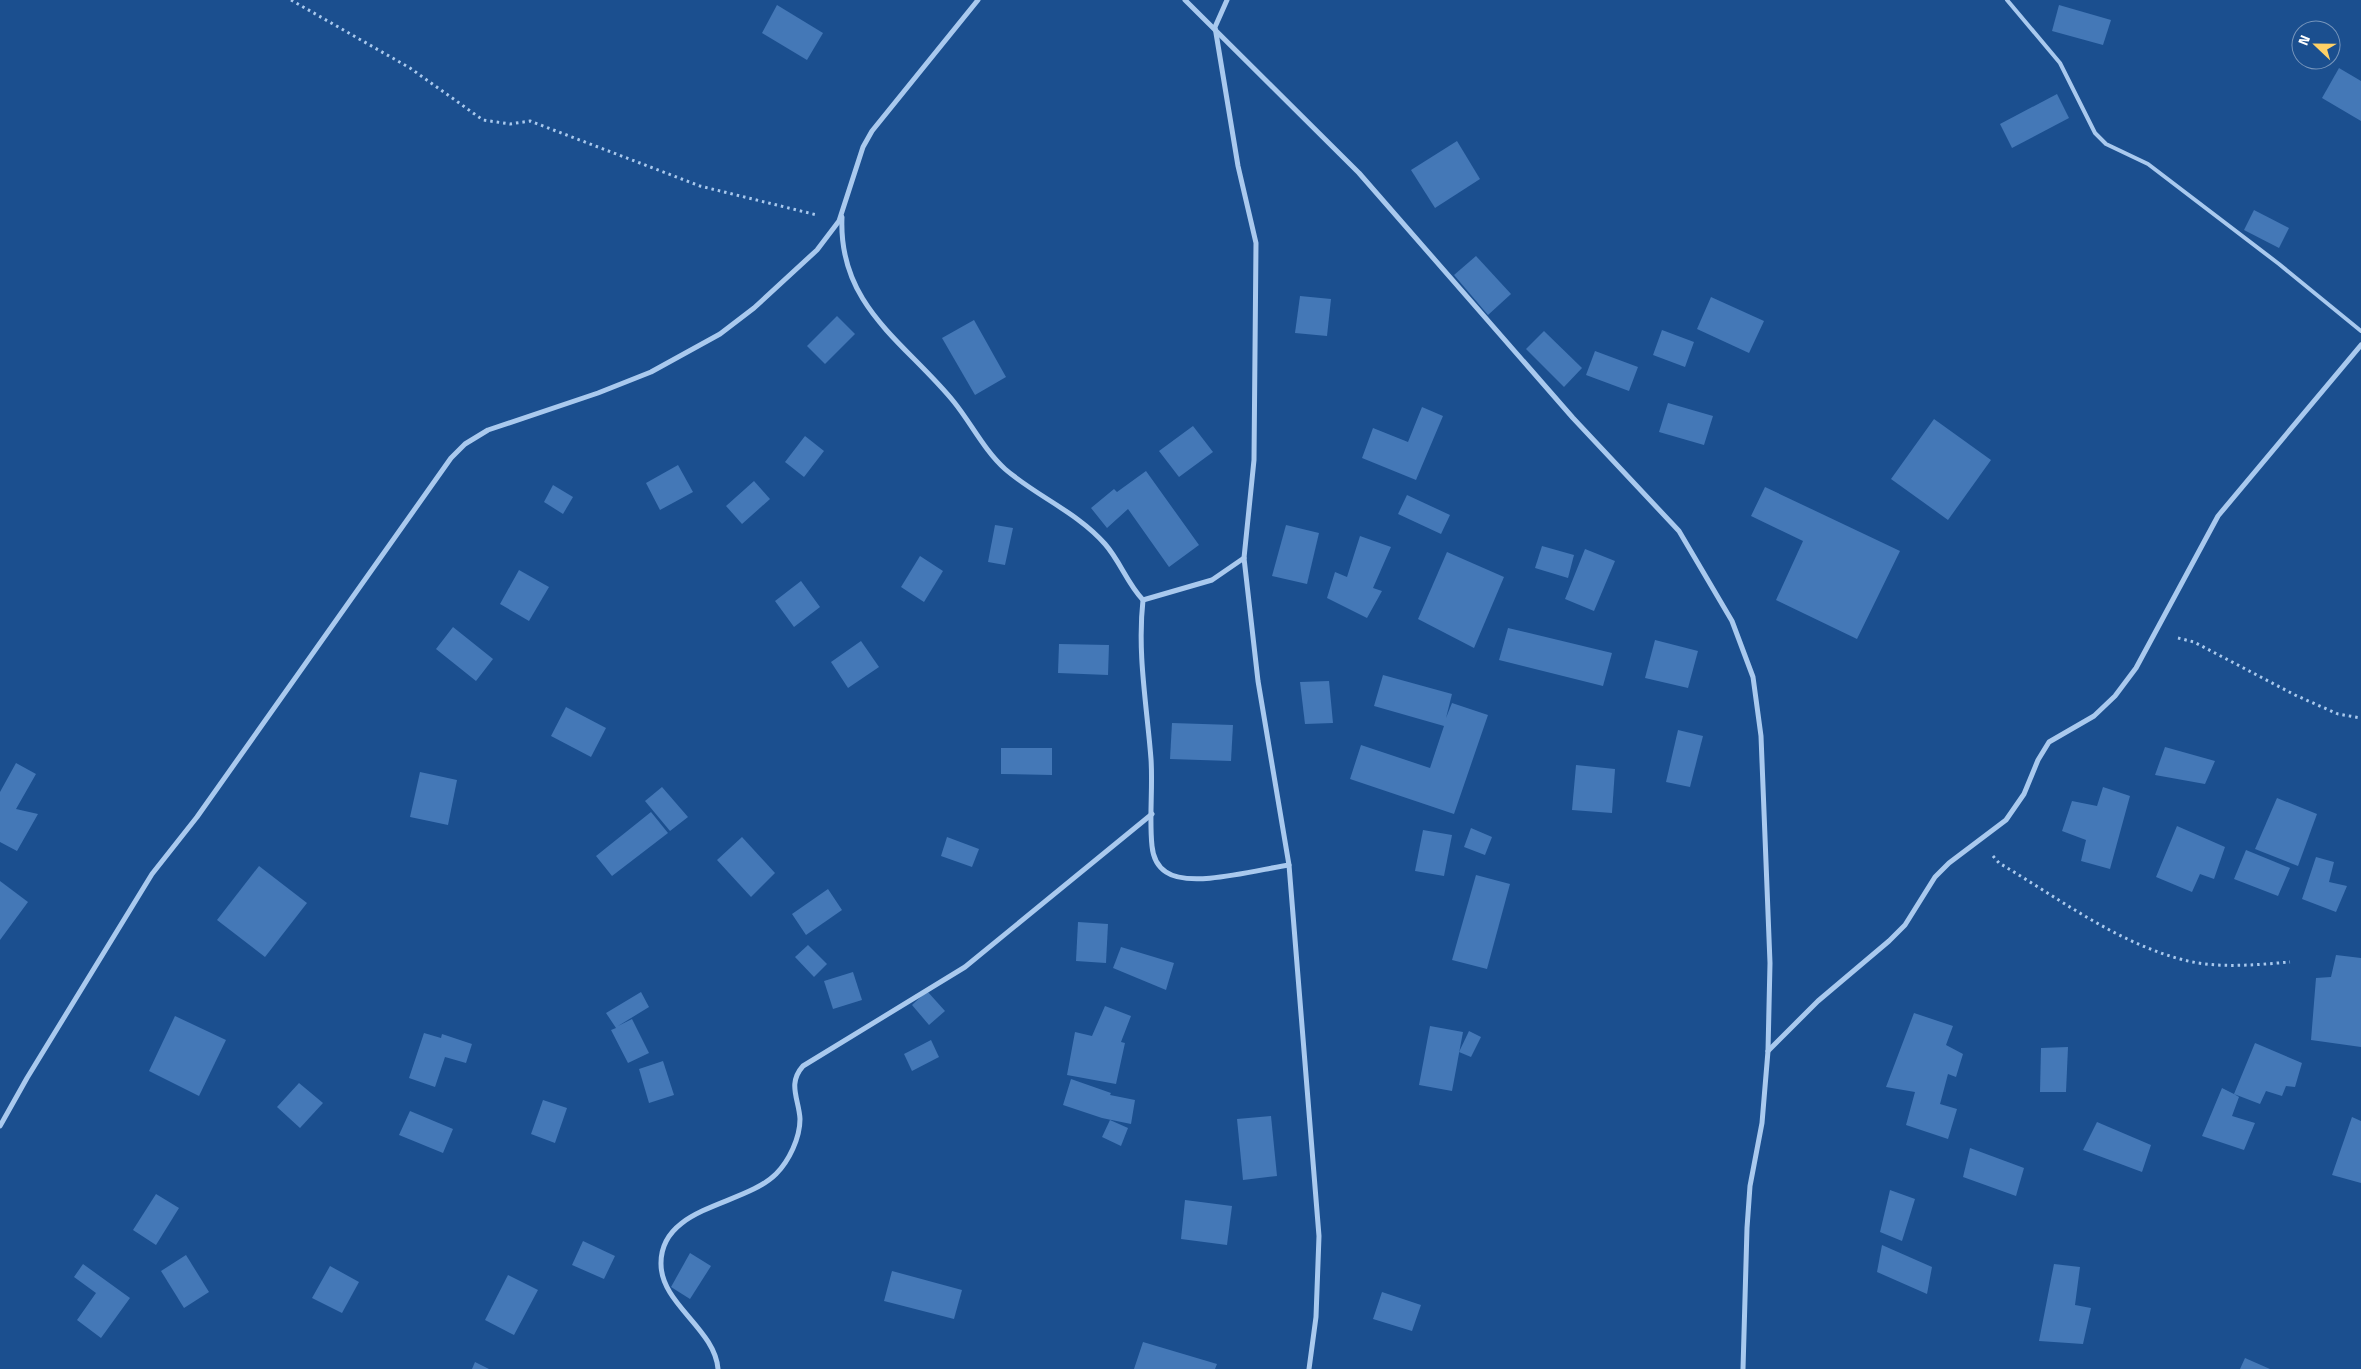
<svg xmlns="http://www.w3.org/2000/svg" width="2361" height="1369" viewBox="0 0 2361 1369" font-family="'Titillium Web',sans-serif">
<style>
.building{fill:#4478b7}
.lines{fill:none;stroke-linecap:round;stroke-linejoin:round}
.path{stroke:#a9c9ee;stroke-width:3;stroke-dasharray:2.5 4;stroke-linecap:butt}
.service{stroke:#a9c9ee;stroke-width:4}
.minor{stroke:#a9c9ee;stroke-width:5}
</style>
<rect width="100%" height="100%" fill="#1b4f8f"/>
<g class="building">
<polygon points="777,5 823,33 807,60 762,33"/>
<polygon points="2059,5 2111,20 2103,45 2052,31"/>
<polygon points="2339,68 2361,81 2361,121 2322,98"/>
<polygon points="2057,94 2069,118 2012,148 2000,124"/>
<polygon points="1457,141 1480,179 1435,208 1411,170"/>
<polygon points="2254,210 2289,228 2279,248 2244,230"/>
<polygon points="1476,256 1511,294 1488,315 1454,275"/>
<polygon points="1300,296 1331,299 1327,336 1295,333"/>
<polygon points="1711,297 1764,321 1749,353 1697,329"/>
<polygon points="837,316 855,334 825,364 807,346"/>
<polygon points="974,320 1006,377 975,395 942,338"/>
<polygon points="1662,330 1694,342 1685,367 1653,355"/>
<polygon points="1544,331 1582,368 1564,387 1526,349"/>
<polygon points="1595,351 1638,367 1629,391 1586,375"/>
<polygon points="1668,403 1713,416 1704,445 1659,432"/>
<polygon points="1422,407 1443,416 1416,480 1362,458 1373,428 1408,442"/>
<polygon points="1934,419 1991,460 1948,520 1891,479"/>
<polygon points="1193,426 1213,452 1179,477 1159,451"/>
<polygon points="805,436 824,451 804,477 785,462"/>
<polygon points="678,465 693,492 660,510 646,483"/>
<polygon points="1146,471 1199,545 1169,567 1128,509 1107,528 1091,508 1114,489 1117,492"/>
<polygon points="754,481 770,499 742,524 726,506"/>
<polygon points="553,485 573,497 563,514 544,502"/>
<polygon points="1765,487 1900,551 1857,639 1776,600 1803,541 1751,516"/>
<polygon points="1407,495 1450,515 1441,534 1398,514"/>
<polygon points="995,525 1013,528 1005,565 988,562"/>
<polygon points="1286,525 1319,533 1307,584 1272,576"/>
<polygon points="1360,536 1391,547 1373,588 1382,591 1367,618 1327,598 1335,572 1347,577"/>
<polygon points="1542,546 1574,555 1568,578 1535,568"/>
<polygon points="1585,549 1615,561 1594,611 1565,599"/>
<polygon points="1447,552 1504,577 1474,648 1418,619"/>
<polygon points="920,556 943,571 924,602 901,587"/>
<polygon points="519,570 549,587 529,621 500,604"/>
<polygon points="801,581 820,607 794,627 775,601"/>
<polygon points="453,627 493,659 476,681 436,649"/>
<polygon points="1508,628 1612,653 1603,686 1499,660"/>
<polygon points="1655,640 1698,651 1688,688 1645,678"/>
<polygon points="861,641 879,667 848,688 831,662"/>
<polygon points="1059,644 1109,645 1108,675 1058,673"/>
<polygon points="1383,675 1452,694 1446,718 1452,703 1488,715 1454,814 1350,779 1361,745 1430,768 1444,726 1374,706"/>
<polygon points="1329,681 1333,723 1305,724 1300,682"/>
<polygon points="566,707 606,728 591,757 551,736"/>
<polygon points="1172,723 1233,725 1231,761 1170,759"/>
<polygon points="1678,730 1703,736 1690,787 1666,782"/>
<polygon points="2165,747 2215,761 2205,784 2155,775"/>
<polygon points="1001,748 1052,748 1052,775 1001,774"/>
<polygon points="16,763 36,774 16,809 38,814 17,851 0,842 0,792"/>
<polygon points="1576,765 1615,769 1612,813 1572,810"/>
<polygon points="420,772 457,780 448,825 410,817"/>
<polygon points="662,787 688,817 670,831 645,801"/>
<polygon points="2103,787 2130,796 2110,869 2081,861 2086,840 2062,831 2072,801 2097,806"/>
<polygon points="2277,798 2317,814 2298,866 2255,849"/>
<polygon points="651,812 668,833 612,876 596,856"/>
<polygon points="2177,826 2225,847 2214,879 2200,874 2192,892 2156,877"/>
<polygon points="1471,828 1492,837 1485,855 1464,847"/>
<polygon points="1423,830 1452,835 1444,876 1415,871"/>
<polygon points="742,837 775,873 751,897 717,860"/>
<polygon points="947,837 979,849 972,867 941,856"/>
<polygon points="2246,850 2290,868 2278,896 2234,879"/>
<polygon points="2316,857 2334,862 2329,882 2347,886 2336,912 2302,899"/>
<polygon points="259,866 307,903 265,957 217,920"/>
<polygon points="1476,875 1510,884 1487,969 1452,960"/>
<polygon points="0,881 28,902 0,940"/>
<polygon points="828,889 842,910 806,935 792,914"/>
<polygon points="1078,922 1108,924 1106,963 1076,961"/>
<polygon points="808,945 827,964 814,977 795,957"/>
<polygon points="1121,947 1174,963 1166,990 1113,968"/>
<polygon points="2336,955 2361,958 2361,1047 2311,1040 2316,978 2331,977"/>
<polygon points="853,972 862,1000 833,1009 824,981"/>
<polygon points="927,991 945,1011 929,1025 912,1005"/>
<polygon points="641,992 649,1007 618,1026 632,1019 649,1053 628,1063 611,1030 616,1028 606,1013"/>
<polygon points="1105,1006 1131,1016 1121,1042 1125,1043 1116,1084 1067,1075 1075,1032 1092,1036"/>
<polygon points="1914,1013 1953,1026 1946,1045 1963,1054 1956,1077 1948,1074 1940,1104 1957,1109 1948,1139 1906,1125 1915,1092 1886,1087"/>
<polygon points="175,1016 226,1040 199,1096 149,1071"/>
<polygon points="1430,1026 1463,1032 1452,1091 1419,1085"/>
<polygon points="1469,1031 1481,1037 1471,1057 1459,1052"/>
<polygon points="424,1033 441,1038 442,1034 472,1044 466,1063 445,1057 435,1087 409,1078"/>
<polygon points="931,1040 939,1057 912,1071 904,1054"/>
<polygon points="2255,1043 2302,1063 2295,1087 2286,1086 2282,1096 2266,1091 2260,1104 2234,1094 2239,1097 2232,1116 2255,1123 2244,1150 2202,1136 2222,1088 2234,1094"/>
<polygon points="2068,1047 2066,1092 2040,1092 2041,1048"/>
<polygon points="663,1061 674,1095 649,1103 639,1069"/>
<polygon points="1071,1079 1111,1093 1110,1095 1135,1100 1131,1124 1102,1118 1063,1105"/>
<polygon points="299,1083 323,1103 300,1128 277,1107"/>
<polygon points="543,1100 567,1108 555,1143 531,1134"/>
<polygon points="410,1111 453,1129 443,1153 399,1135"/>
<polygon points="1271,1116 1277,1176 1243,1180 1237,1119"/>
<polygon points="2352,1117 2361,1121 2361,1183 2332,1175"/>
<polygon points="1110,1120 1128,1128 1121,1146 1102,1137"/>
<polygon points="2097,1122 2151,1145 2142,1172 2083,1150"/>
<polygon points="1970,1148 2024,1168 2016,1196 1963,1177"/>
<polygon points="1890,1190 1915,1199 1902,1241 1880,1232"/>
<polygon points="156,1194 179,1208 156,1245 133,1230"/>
<polygon points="1185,1200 1232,1206 1227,1245 1181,1239"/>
<polygon points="583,1241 615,1256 604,1279 572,1265"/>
<polygon points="1882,1245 1932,1267 1927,1294 1877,1272"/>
<polygon points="690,1253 711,1266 690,1299 671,1287"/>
<polygon points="186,1255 209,1292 184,1308 161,1271"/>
<polygon points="83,1264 130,1298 101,1338 77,1320 96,1293 74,1277"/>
<polygon points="2054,1264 2080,1267 2075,1305 2091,1308 2083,1344 2039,1341"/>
<polygon points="330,1266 359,1282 342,1313 312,1298"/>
<polygon points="892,1271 962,1290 954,1319 884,1301"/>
<polygon points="508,1275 538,1290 514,1335 485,1320"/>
<polygon points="1382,1292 1421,1305 1412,1331 1373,1319"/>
<polygon points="1143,1342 1217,1364 1215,1369 1134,1369"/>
<polygon points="2245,1358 2270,1369 2240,1369"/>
<polygon points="475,1362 489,1369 472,1369"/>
</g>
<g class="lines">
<g class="path">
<polyline points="291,0 410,68 483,120 510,124 530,121 700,186 817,215"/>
<polyline points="2178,638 2194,642 2295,695 2338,714 2361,718"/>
<path d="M1993,856L1999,863C2057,897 2114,941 2180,959C2215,969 2254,965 2290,962"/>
</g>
<polyline class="service" points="2007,0 2060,63 2095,133 2106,144 2148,164 2279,264 2361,331"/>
<g class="minor">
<polyline points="1185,0 1359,173 1573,418 1679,531 1732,621 1753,677 1761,736 1770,963 1768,1051 1762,1123 1750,1186 1747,1228 1743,1369"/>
<polyline points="1227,0 1215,27 1238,166 1256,243 1254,460 1244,558 1258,681 1289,865 1319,1236 1316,1317 1309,1369"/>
<path d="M842,217C838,306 905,342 954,402C971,423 984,450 1005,469C1036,496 1077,512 1105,544C1120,561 1127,583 1143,600C1137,654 1147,706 1151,759C1153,788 1149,818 1152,846C1153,857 1157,866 1166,872C1190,889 1260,869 1289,865"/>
<polyline points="1143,600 1212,580 1244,558"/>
<polyline points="1768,1051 1818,1001 1889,941 1905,925 1935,877 1949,863 2006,820 2024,794 2038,760 2049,742 2094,716 2115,696 2136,668 2218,516 2361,345"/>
<polyline points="0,1126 27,1078 152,874 197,817 451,458 465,444 488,430 598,393 651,372 720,334 754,308 817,250 839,221 863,147 872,131 978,0"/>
<path d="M718,1369C715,1329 661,1304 661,1264C660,1206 744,1206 776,1174C789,1161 800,1138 800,1119C799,1099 787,1084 803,1066L965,967L1152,814"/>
</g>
</g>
<g transform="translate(2316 45) rotate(292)"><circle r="24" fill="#1b4f8f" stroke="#7695bc"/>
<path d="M0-4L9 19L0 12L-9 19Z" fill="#ffd166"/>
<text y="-8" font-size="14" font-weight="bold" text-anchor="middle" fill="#ffffff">N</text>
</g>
</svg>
